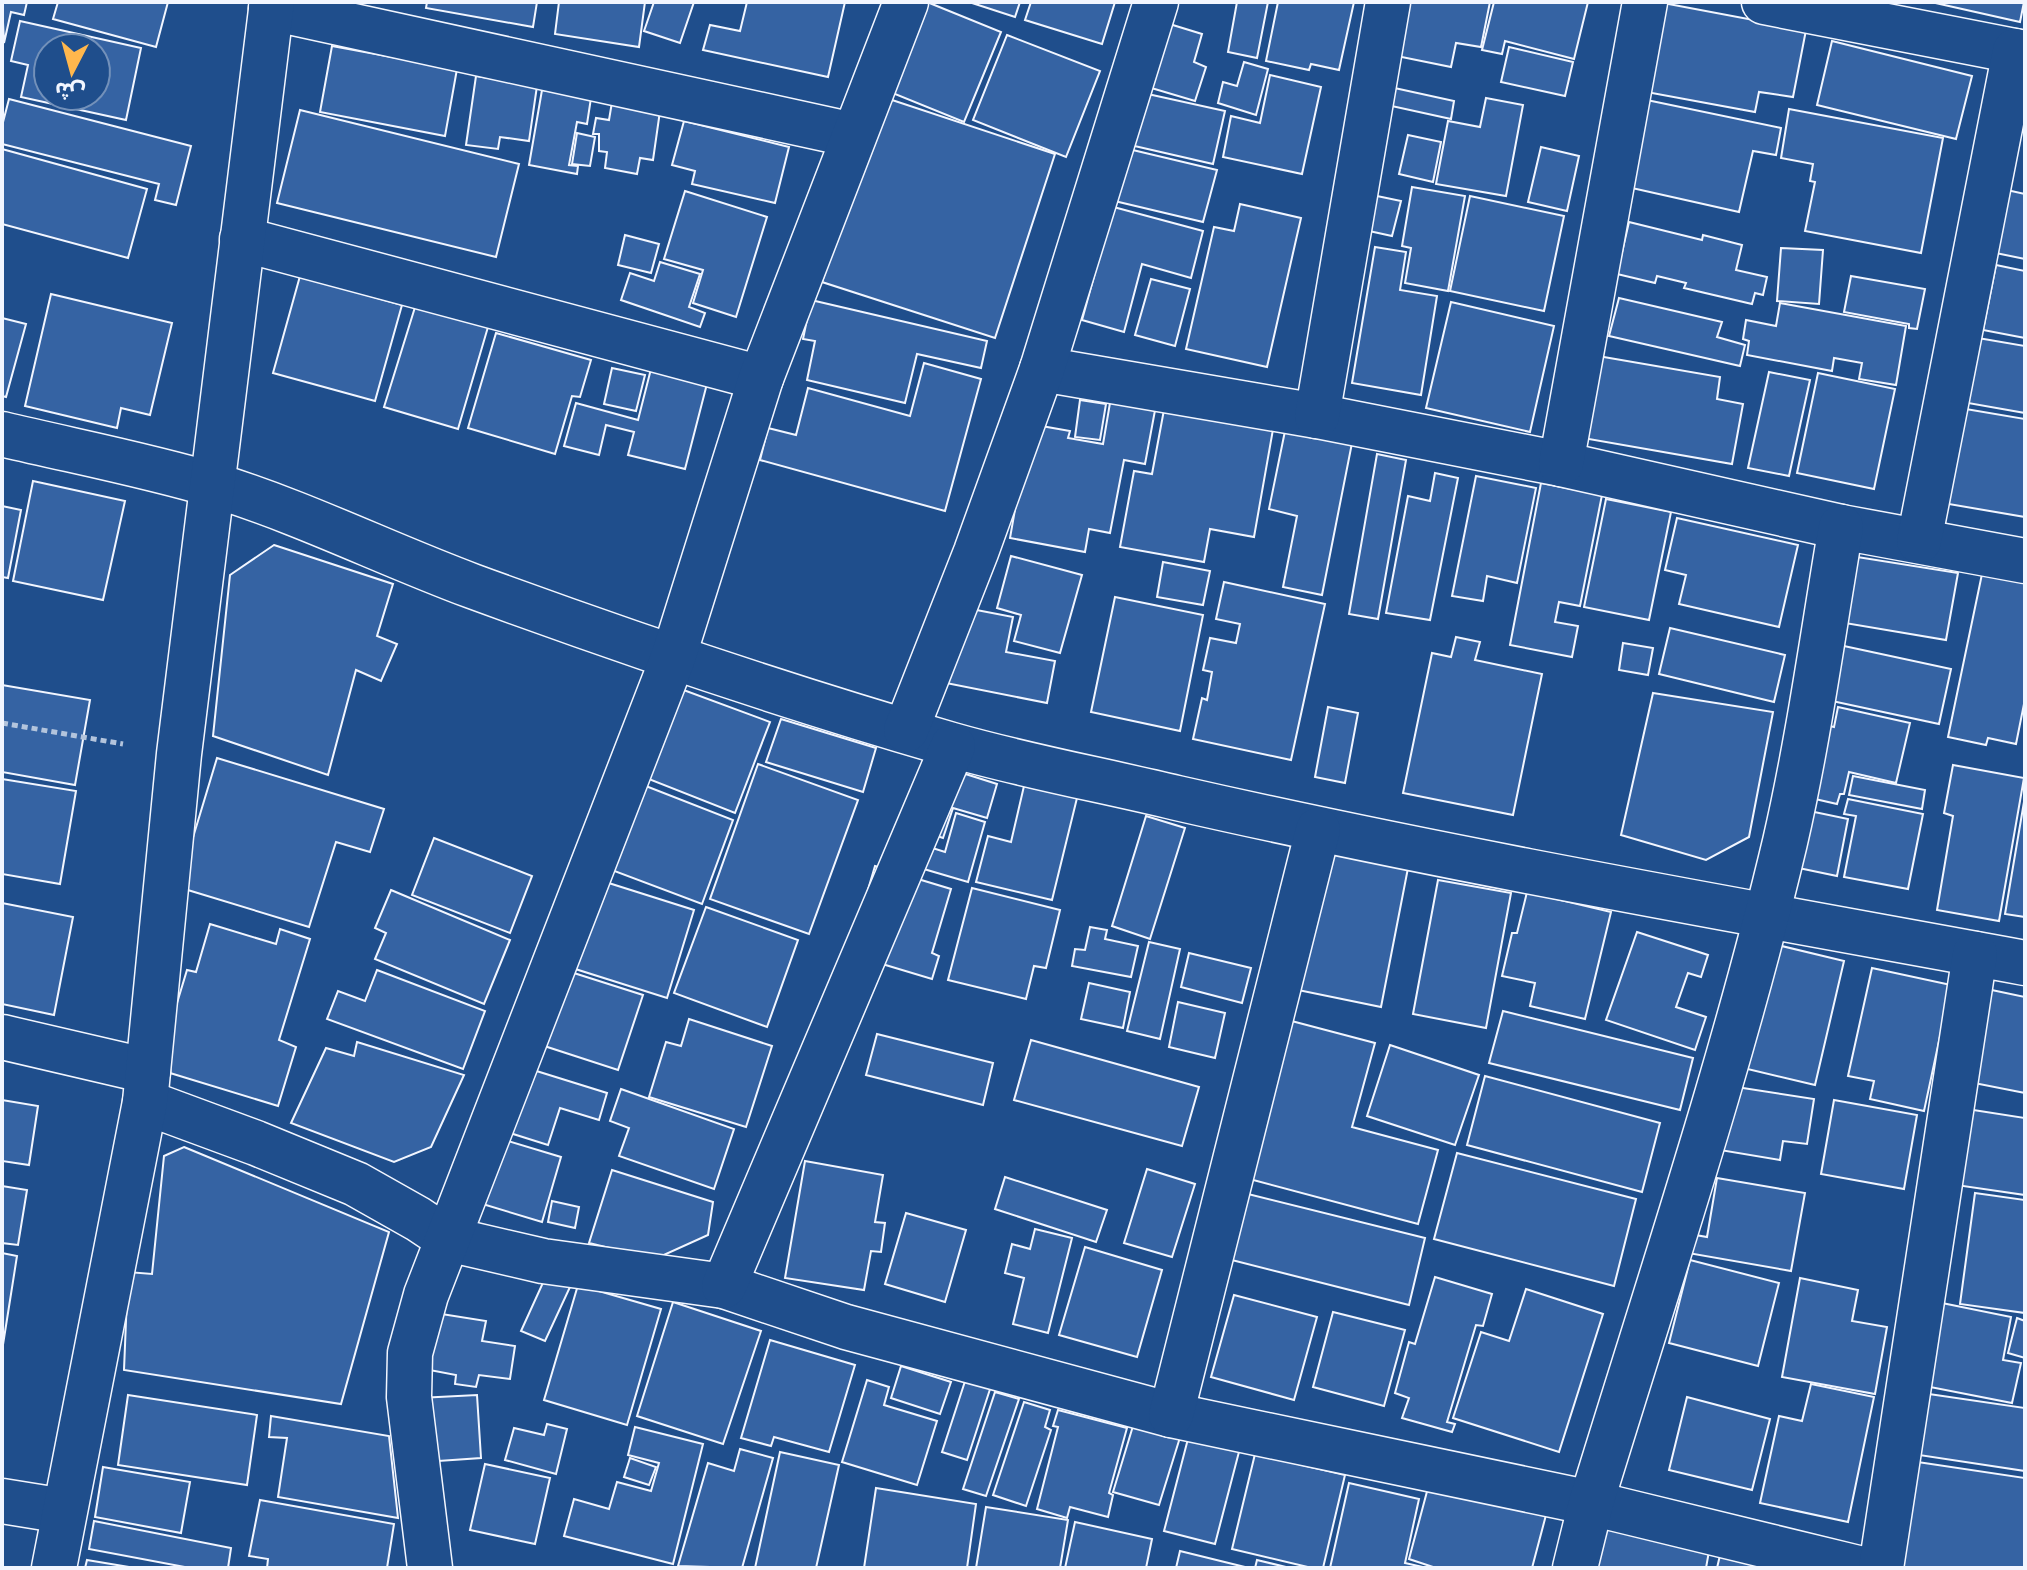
<svg xmlns="http://www.w3.org/2000/svg" width="2027" height="1570" viewBox="0 0 2027 1570" font-family="Commissioner,'Noto Sans Arabic',sans-serif">
<style>
.building{fill:#3563a3;stroke:#f2f6ff;stroke-width:2;fill-rule:evenodd}
.lines{fill:none;stroke-linecap:round;stroke-linejoin:round}
.minor-casing{stroke:#f2f6ff;stroke-width:47}
.path{stroke:#b3c4dc;stroke-width:5;stroke-dasharray:6 4;stroke-linecap:butt}
.minor{stroke:#1f4e8c;stroke-width:44}
</style>
<rect width="100%" height="100%" fill="#1f4e8c"/>
<g class="building">
<polygon points="2,2 27,2 24,15 11,12 4,43"/>
<polygon points="58,2 168,2 156,47 53,19"/>
<polygon points="427,2 537,2 533,27 426,8"/>
<polygon points="559,2 645,2 639,47 555,34"/>
<polygon points="654,2 694,2 680,43 644,31"/>
<polygon points="747,2 845,2 828,77 703,50 710,25 740,31"/>
<polygon points="927,2 1001,32 964,122 890,92"/>
<polygon points="969,2 1020,2 1015,17"/>
<polygon points="1031,2 1115,2 1102,44 1025,20"/>
<polygon points="1237,2 1268,2 1257,58 1228,52"/>
<polygon points="1278,2 1354,2 1339,70 1311,64 1309,70 1266,61"/>
<polygon points="1392,2 1490,2 1481,47 1456,43 1451,67 1382,53"/>
<polygon points="1494,2 1588,2 1574,59 1505,41 1502,54 1482,50"/>
<polygon points="1658,2 1806,30 1793,97 1759,92 1755,112 1641,91"/>
<polygon points="1931,2 2024,2 2020,22"/>
<path d="M20,21L141,48L126,120L21,97L28,65L11,61ZM48,48H96V96H48Z"/>
<polygon points="1163,22 1202,34 1194,62 1206,67 1195,101 1111,76"/>
<polygon points="1007,35 1100,71 1066,157 973,120"/>
<polygon points="1832,41 1972,76 1956,139 1817,105"/>
<polygon points="332,46 457,69 445,136 320,112"/>
<polygon points="1509,47 1573,62 1565,96 1501,82"/>
<polygon points="1244,62 1268,69 1256,115 1218,103 1223,82 1237,86"/>
<polygon points="1270,75 1321,87 1302,174 1223,157 1231,116 1260,123"/>
<polygon points="476,76 537,86 529,141 500,137 498,149 466,145"/>
<polygon points="1116,87 1225,111 1213,164 1104,139"/>
<polygon points="1390,87 1454,101 1451,119 1387,105"/>
<polygon points="542,90 591,98 587,124 577,122 569,165 578,166 577,174 529,165"/>
<polygon points="613,96 661,104 653,160 640,158 637,174 605,168 607,152 599,151 599,134 593,134 596,118 609,120"/>
<polygon points="883,97 1055,154 995,338 822,282"/>
<polygon points="1486,98 1523,105 1506,196 1436,184 1448,121 1480,127"/>
<polygon points="9,99 191,146 176,205 155,200 159,184 2,144 2,126"/>
<polygon points="1642,99 1781,128 1776,155 1753,151 1739,212 1623,186"/>
<polygon points="1789,109 1943,138 1921,253 1805,231 1815,182 1810,181 1813,164 1781,158"/>
<polygon points="300,110 519,164 496,257 277,203"/>
<polygon points="684,121 789,147 775,203 692,184 695,171 672,165"/>
<polygon points="577,133 595,137 590,166 572,164"/>
<polygon points="1408,135 1441,142 1433,182 1399,174"/>
<polygon points="1099,142 1217,170 1203,222 1085,194"/>
<polygon points="1541,147 1579,156 1567,211 1528,202"/>
<polygon points="2,149 147,189 128,258 2,224"/>
<polygon points="1412,187 1465,196 1448,291 1405,283 1411,248 1402,246"/>
<polygon points="1998,188 2025,194 2025,259 1986,251"/>
<polygon points="685,191 767,217 736,317 693,303 703,270 664,259"/>
<polygon points="1377,196 1401,201 1392,236 1369,231"/>
<polygon points="1470,196 1564,216 1544,311 1450,291"/>
<polygon points="1080,198 1203,231 1191,278 1142,264 1124,332 1082,320 1099,258"/>
<polygon points="1240,204 1301,218 1267,367 1186,349 1214,227 1234,231"/>
<polygon points="1629,222 1702,240 1703,235 1742,245 1736,270 1767,277 1763,295 1755,293 1752,304 1684,288 1686,283 1657,276 1655,283 1617,274"/>
<polygon points="625,235 659,244 651,273 618,265"/>
<polygon points="1375,247 1406,252 1400,290 1437,296 1421,395 1352,383"/>
<polygon points="1781,248 1823,250 1819,304 1777,301"/>
<polygon points="660,262 700,274 689,307 705,313 700,327 621,300 630,273 654,281"/>
<polygon points="1996,265 2025,271 2025,338 1983,330"/>
<polygon points="300,276 402,305 375,401 273,373"/>
<polygon points="1851,276 1925,289 1917,329 1909,328 1909,324 1844,312"/>
<polygon points="1151,279 1190,289 1175,346 1135,335"/>
<polygon points="51,294 172,323 150,415 121,408 117,428 25,406"/>
<polygon points="1619,298 1722,322 1717,337 1745,345 1740,366 1609,336"/>
<polygon points="811,300 987,341 981,368 917,354 905,403 807,380 815,341 803,339"/>
<polygon points="1451,302 1554,326 1530,432 1426,408"/>
<polygon points="1780,303 1906,326 1896,385 1859,379 1862,363 1834,358 1832,371 1747,355 1749,341 1743,339 1746,320 1776,326"/>
<polygon points="416,304 488,327 458,429 384,407"/>
<polygon points="2,318 26,324 6,397 2,396"/>
<polygon points="496,333 591,360 580,397 572,396 555,454 468,428"/>
<polygon points="1978,338 2025,346 2025,413 1968,403"/>
<polygon points="1598,356 1720,377 1717,399 1743,404 1732,464 1583,438"/>
<polygon points="653,361 709,376 685,469 628,455 634,432 606,425 599,455 564,446 576,403 638,420"/>
<polygon points="924,363 981,379 945,511 760,460 768,428 796,435 808,388 910,416"/>
<polygon points="612,368 645,375 636,411 604,404"/>
<polygon points="1769,372 1810,380 1789,476 1748,468"/>
<polygon points="1818,373 1895,389 1874,489 1797,473"/>
<polygon points="1111,397 1156,405 1145,464 1124,460 1110,533 1089,529 1085,552 1010,538 1030,424 1070,431 1068,438 1103,444"/>
<polygon points="1166,399 1275,418 1254,537 1210,529 1204,562 1120,547 1134,471 1152,474"/>
<polygon points="1080,400 1106,404 1100,440 1075,437"/>
<polygon points="1954,407 2025,419 2025,517 1937,502"/>
<polygon points="1285,431 1352,443 1322,595 1283,587 1297,516 1269,509"/>
<polygon points="1377,454 1406,460 1378,619 1349,614"/>
<polygon points="1435,473 1458,478 1430,620 1386,613 1408,496 1430,501"/>
<polygon points="1476,476 1536,488 1517,583 1487,576 1483,601 1452,596"/>
<polygon points="33,481 125,501 103,600 13,581"/>
<polygon points="1541,483 1602,495 1580,606 1559,602 1555,622 1578,626 1572,657 1510,645"/>
<polygon points="1606,499 1671,512 1649,620 1584,607"/>
<polygon points="2,506 21,510 8,578 2,577"/>
<polygon points="1677,518 1798,545 1779,627 1679,604 1686,575 1665,570"/>
<polygon points="274,545 393,584 377,636 397,644 381,681 356,670 328,775 213,736 230,575"/>
<polygon points="1011,556 1082,575 1060,653 1014,641 1021,615 997,608"/>
<polygon points="1851,556 1958,573 1946,640 1839,622"/>
<polygon points="1163,562 1210,571 1203,605 1157,597"/>
<polygon points="1982,574 2025,583 2025,699 2016,744 1988,738 1986,745 1948,737"/>
<polygon points="1224,582 1325,604 1291,760 1193,739 1202,698 1207,700 1212,672 1203,670 1210,638 1236,643 1240,624 1216,619"/>
<polygon points="1115,597 1203,615 1180,731 1091,712"/>
<polygon points="961,607 1013,617 1006,652 1055,661 1047,703 946,683"/>
<polygon points="1670,628 1785,655 1774,702 1659,674"/>
<polygon points="1456,637 1480,642 1475,660 1542,674 1513,815 1403,793 1432,653 1451,657"/>
<polygon points="1623,643 1653,648 1648,675 1619,670"/>
<polygon points="1830,643 1951,669 1939,724 1818,698"/>
<polygon points="2,685 90,700 75,785 2,772"/>
<polygon points="670,685 770,722 735,813 636,774"/>
<polygon points="1653,693 1773,712 1749,837 1706,860 1621,835"/>
<polygon points="1328,707 1358,713 1345,783 1315,777"/>
<polygon points="1838,707 1910,723 1896,783 1849,772 1844,794 1840,794 1837,804 1802,796 1818,723 1834,727"/>
<polygon points="781,719 876,748 863,792 766,762"/>
<polygon points="217,758 384,809 370,852 336,842 309,927 178,887"/>
<polygon points="758,764 858,800 809,934 710,899"/>
<polygon points="934,764 997,784 987,818 953,808 943,838 913,828"/>
<polygon points="1953,765 2024,778 1999,921 1937,910 1953,816 1944,813"/>
<polygon points="1853,776 1925,790 1922,809 1849,795"/>
<polygon points="2,779 76,791 60,884 2,874"/>
<polygon points="633,781 733,820 702,904 601,866"/>
<polygon points="1024,786 1077,798 1052,900 976,882 988,836 1011,842"/>
<polygon points="2025,796 2025,917 2005,914"/>
<polygon points="1848,799 1923,814 1908,889 1844,877 1856,816 1844,814"/>
<polygon points="1800,809 1848,819 1837,876 1789,866"/>
<polygon points="956,813 985,822 968,882 917,867 923,845 945,852"/>
<polygon points="1146,816 1185,828 1150,939 1112,926"/>
<polygon points="434,838 532,876 510,933 412,895"/>
<polygon points="1325,852 1408,868 1381,1007 1298,990"/>
<polygon points="875,866 951,889 932,953 939,956 932,979 849,954"/>
<polygon points="596,879 694,910 667,998 569,967"/>
<polygon points="1438,880 1511,893 1486,1028 1413,1014"/>
<polygon points="972,888 1060,910 1046,968 1034,966 1026,999 948,980"/>
<polygon points="391,890 510,940 484,1004 375,959 386,933 375,928"/>
<polygon points="1527,892 1611,912 1585,1019 1530,1006 1535,983 1502,976 1512,933 1517,933"/>
<polygon points="2,903 73,917 54,1015 2,1004"/>
<polygon points="706,907 798,940 767,1027 674,993"/>
<polygon points="210,924 276,944 280,929 310,939 279,1040 296,1047 278,1106 157,1069 187,970 196,972"/>
<polygon points="1090,927 1107,930 1105,939 1138,946 1131,977 1072,966 1075,949 1085,950"/>
<polygon points="1637,932 1708,955 1701,977 1688,973 1676,1007 1706,1017 1695,1050 1606,1020"/>
<polygon points="1149,942 1180,949 1160,1039 1127,1031"/>
<polygon points="1765,942 1844,961 1815,1085 1735,1066"/>
<polygon points="1189,953 1251,968 1242,1003 1181,987"/>
<polygon points="555,967 643,995 618,1070 529,1041"/>
<polygon points="1872,968 1951,985 1924,1111 1870,1099 1874,1081 1848,1076"/>
<polygon points="377,970 485,1011 463,1069 327,1019 338,991 365,1001"/>
<polygon points="1089,983 1130,992 1123,1028 1081,1019"/>
<polygon points="1987,989 2025,997 2025,1093 1969,1082"/>
<polygon points="1178,1002 1225,1013 1215,1058 1169,1047"/>
<polygon points="1503,1011 1693,1058 1680,1110 1489,1063"/>
<polygon points="689,1019 772,1046 746,1127 649,1097 666,1042 681,1046"/>
<polygon points="1284,1019 1375,1043 1352,1127 1438,1150 1418,1224 1242,1177"/>
<polygon points="877,1034 993,1063 983,1105 866,1075"/>
<polygon points="1031,1040 1199,1087 1182,1146 1014,1100"/>
<polygon points="357,1042 464,1075 431,1147 394,1162 291,1123 326,1048 354,1056"/>
<polygon points="1390,1045 1479,1075 1455,1145 1367,1116"/>
<polygon points="530,1069 607,1093 599,1120 560,1108 548,1145 510,1133"/>
<polygon points="1485,1076 1660,1123 1642,1192 1467,1145"/>
<polygon points="1730,1086 1814,1099 1807,1144 1783,1141 1780,1160 1720,1150"/>
<polygon points="621,1089 734,1129 714,1189 619,1156 629,1128 610,1121"/>
<polygon points="2,1100 38,1106 29,1165 2,1161"/>
<polygon points="1834,1100 1917,1115 1904,1189 1821,1174"/>
<polygon points="1967,1109 2025,1118 2025,1195 1956,1185"/>
<polygon points="495,1137 561,1157 542,1222 476,1202"/>
<polygon points="184,1147 389,1232 341,1404 124,1370 128,1272 152,1274 164,1156"/>
<polygon points="1457,1153 1636,1199 1614,1286 1434,1239"/>
<polygon points="805,1161 883,1175 875,1222 885,1223 881,1252 871,1251 864,1290 785,1278"/>
<polygon points="1147,1169 1195,1184 1172,1257 1124,1243"/>
<polygon points="612,1170 713,1202 708,1235 655,1259 589,1243"/>
<polygon points="1005,1177 1107,1210 1096,1242 995,1209"/>
<polygon points="1717,1178 1805,1193 1791,1271 1688,1253 1690,1234 1707,1237"/>
<polygon points="2,1186 27,1190 18,1245 2,1243"/>
<polygon points="1236,1191 1425,1238 1409,1305 1220,1257"/>
<polygon points="1975,1193 2025,1200 2025,1313 1960,1304"/>
<polygon points="552,1201 579,1207 575,1228 548,1222"/>
<polygon points="906,1213 966,1230 945,1302 885,1284"/>
<polygon points="1035,1229 1072,1238 1048,1333 1013,1324 1024,1278 1005,1273 1012,1244 1030,1249"/>
<polygon points="1085,1247 1162,1270 1137,1357 1059,1335"/>
<polygon points="2,1253 17,1256 2,1351"/>
<polygon points="1690,1260 1779,1283 1758,1366 1669,1343"/>
<polygon points="546,1276 570,1287 545,1341 521,1331"/>
<polygon points="1435,1277 1492,1294 1483,1326 1476,1325 1447,1422 1455,1424 1452,1432 1402,1418 1409,1398 1395,1393 1409,1342 1415,1344"/>
<polygon points="1800,1278 1858,1290 1852,1321 1887,1327 1875,1394 1782,1377"/>
<polygon points="578,1285 661,1309 627,1425 544,1400"/>
<polygon points="1526,1289 1603,1314 1559,1452 1453,1418 1481,1332 1509,1341"/>
<polygon points="1234,1295 1317,1317 1294,1400 1211,1377"/>
<polygon points="673,1302 761,1331 723,1444 637,1416"/>
<polygon points="1942,1303 2011,1317 2003,1360 2021,1363 2012,1403 1925,1386"/>
<polygon points="429,1312 486,1321 482,1341 515,1346 510,1379 479,1375 476,1387 455,1384 456,1375 419,1368"/>
<polygon points="1333,1312 1405,1330 1384,1406 1313,1387"/>
<polygon points="2017,1318 2025,1321 2025,1358 2008,1353"/>
<polygon points="770,1340 855,1365 829,1452 774,1437 771,1446 741,1438"/>
<polygon points="901,1366 951,1382 940,1414 891,1398"/>
<polygon points="968,1372 993,1380 967,1460 942,1452"/>
<polygon points="867,1380 889,1387 884,1405 937,1421 917,1485 842,1462"/>
<polygon points="1811,1384 1874,1397 1848,1522 1760,1503 1779,1416 1802,1421"/>
<polygon points="995,1392 1019,1399 986,1496 963,1489"/>
<polygon points="1929,1394 2025,1408 2025,1471 1919,1455"/>
<polygon points="128,1395 257,1415 247,1485 118,1465"/>
<polygon points="477,1395 481,1458 424,1462 419,1398"/>
<polygon points="1687,1397 1770,1419 1752,1490 1669,1470"/>
<polygon points="1024,1402 1050,1410 1045,1427 1051,1430 1026,1506 993,1495"/>
<polygon points="1058,1410 1127,1428 1109,1493 1113,1495 1108,1517 1070,1507 1067,1518 1037,1509 1058,1427 1053,1426"/>
<polygon points="271,1416 389,1436 398,1518 278,1497 287,1438 269,1437"/>
<polygon points="1136,1416 1182,1431 1159,1505 1113,1492"/>
<polygon points="547,1424 567,1429 556,1474 505,1460 514,1428 544,1435"/>
<polygon points="635,1427 703,1444 673,1564 564,1536 574,1499 609,1509 617,1482 651,1491 659,1463 628,1455"/>
<polygon points="1189,1435 1240,1448 1215,1544 1164,1531"/>
<polygon points="740,1449 773,1458 742,1568 678,1566 708,1463 734,1471"/>
<polygon points="780,1452 839,1465 816,1568 755,1568"/>
<polygon points="1255,1454 1345,1475 1323,1568 1312,1568 1232,1549"/>
<polygon points="630,1458 656,1467 649,1485 624,1477"/>
<polygon points="1911,1461 2025,1478 2025,1568 1896,1568"/>
<polygon points="485,1464 550,1478 535,1544 470,1530"/>
<polygon points="103,1467 190,1482 181,1533 95,1517"/>
<polygon points="1349,1483 1419,1499 1405,1563 1427,1568 1330,1568"/>
<polygon points="1429,1484 1546,1515 1532,1568 1436,1568 1409,1559"/>
<polygon points="876,1488 976,1504 967,1568 864,1568"/>
<polygon points="260,1500 394,1524 387,1568 267,1568 268,1559 249,1556"/>
<polygon points="986,1507 1068,1520 1060,1568 976,1568"/>
<polygon points="94,1521 231,1548 228,1568 190,1568 89,1549"/>
<polygon points="1602,1521 1711,1540 1706,1568 1594,1568"/>
<polygon points="1075,1522 1152,1539 1146,1568 1065,1568"/>
<polygon points="1180,1551 1249,1568 1176,1568"/>
<polygon points="1721,1551 1805,1568 1717,1568"/>
<polygon points="87,1560 135,1568 85,1568"/>
<polygon points="1257,1560 1290,1568 1255,1568"/>
</g>
<g class="lines">
<defs>
<g id="minor">
<polyline points="1764,2 2025,53"/>
<polyline points="271,8 853,135"/>
<polyline points="242,239 761,378"/>
<polyline points="1042,369 1317,416 1561,464 1841,527 2025,561"/>
<polyline points="1317,416 1388,2"/>
<path d="M2,434C73,451 147,465 217,486C304,513 386,554 472,586C630,644 790,698 952,745C1025,766 1102,780 1177,798C1458,862 1742,911 2025,963"/>
<polyline points="1561,464 1645,2"/>
<polyline points="1919,541 2015,51"/>
<polyline points="906,730 976,552 1042,369 1156,2"/>
<polyline points="2,1037 148,1071"/>
<polyline points="145,1102 256,1143 356,1184 418,1219 448,1239 543,1261 724,1286 846,1327 1171,1415 1591,1503 1858,1568"/>
<polyline points="724,1286 953,746"/>
<polyline points="1171,1415 1318,830"/>
<polyline points="2,1501 64,1511"/>
<polyline points="54,1568 145,1102 179,754 272,2"/>
<polyline points="430,1568 409,1397 410,1353 426,1295 673,658 761,378 906,2"/>
<path d="M1575,1568L1591,1503C1658,1284 1732,1065 1785,842C1809,738 1823,632 1841,527"/>
<polyline points="1881,1568 1975,954"/>
</g>
</defs>
<use href="#minor" class="minor-casing"/>
<polyline class="path" points="2,723 123,744"/>
<use href="#minor" class="minor"/>
</g>
<rect width="2027" height="1570" fill="none" stroke="#f2f6ff" stroke-width="8"/>
<g transform="translate(72 72) rotate(186)"><circle r="38" fill="#1f4e8c" stroke="#7391ba" stroke-width="2"/>
<path d="M0-6L14 30L0 20L-14 30Z" fill="#ffb74d"/>
<text y="-12" font-size="22" font-weight="bold" text-anchor="middle" fill="#f2f6ff">ش</text>
</g>
</svg>
